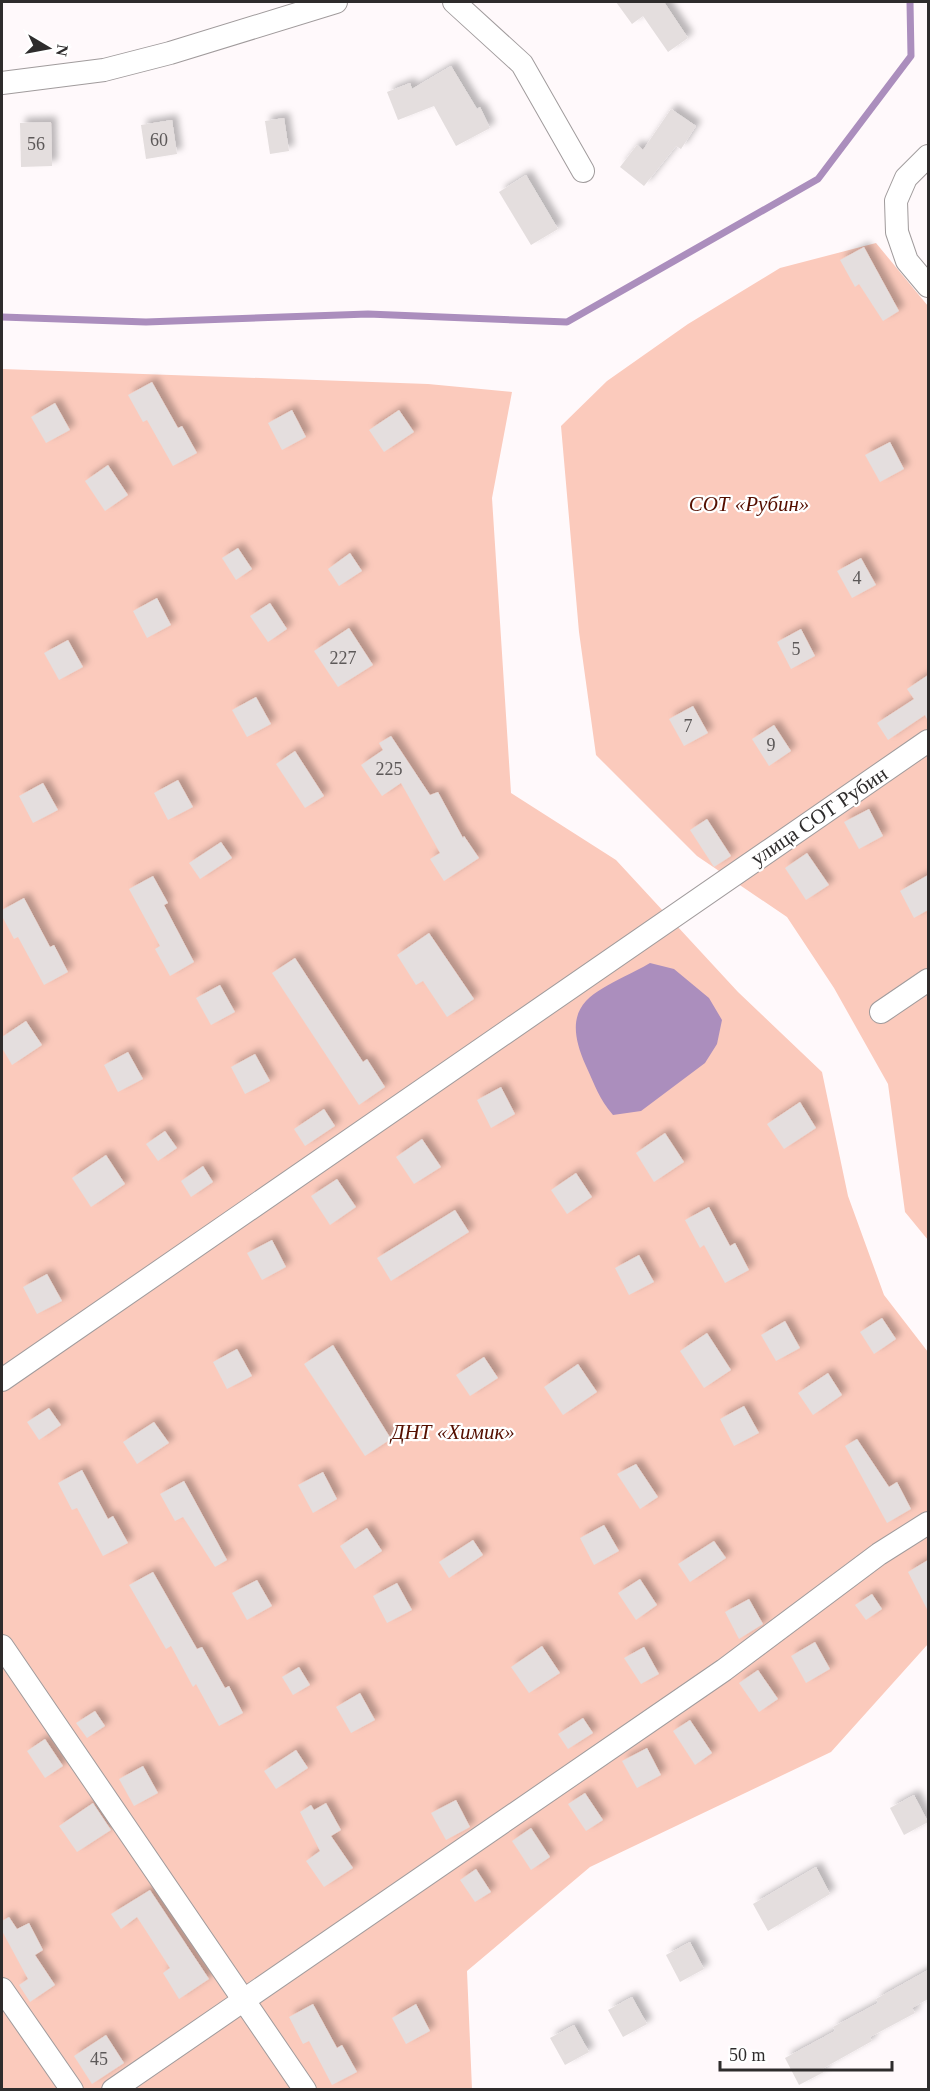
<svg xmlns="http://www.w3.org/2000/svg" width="930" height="2091" viewBox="0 0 930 2091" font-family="'Times New Roman',serif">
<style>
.green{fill:#fbcabc}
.water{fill:#ab8ebd}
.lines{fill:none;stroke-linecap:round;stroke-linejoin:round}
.stream{stroke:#ab8ebd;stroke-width:7}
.building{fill:#e4dede;filter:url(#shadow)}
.minor-casing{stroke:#a09b9c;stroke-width:24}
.minor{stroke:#fff;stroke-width:22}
.labels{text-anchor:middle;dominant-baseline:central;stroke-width:4.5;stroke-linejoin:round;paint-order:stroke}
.number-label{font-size:18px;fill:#5c5858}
.park-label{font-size:21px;font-style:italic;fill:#550f00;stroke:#fff}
.street-label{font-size:21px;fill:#2e2c2c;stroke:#fff}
</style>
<defs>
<filter id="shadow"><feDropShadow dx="5.5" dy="-5.5" stdDeviation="3" flood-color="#0004"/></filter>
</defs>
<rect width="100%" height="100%" fill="#fff9fb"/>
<g class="green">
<polygon points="876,243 928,306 928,1240 905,1212 888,1084 834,988 787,917 697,856 596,755 579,632 561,426 607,381 688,324 780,268"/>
<polygon points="2,369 428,384 512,392 492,498 511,793 616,860 738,992 822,1072 848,1196 884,1295 928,1352 928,1644 831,1752 590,1867 467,1971 472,2089 2,2090"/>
</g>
<path class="water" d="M650,963L674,969L709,998L722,1020L717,1044L705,1063L641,1111L613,1115C599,1099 595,1085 586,1066C555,997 600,992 650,963Z"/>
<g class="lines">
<polyline class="stream" points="2,317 146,322 368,314 567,322 818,179 911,56 910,2"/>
</g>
<g class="building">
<polygon points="616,2 664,2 688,38 668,52 643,16 632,24"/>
<polygon points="451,66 477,109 480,107 490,128 456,146 434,106 398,120 387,92 410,83 412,89"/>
<polygon points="671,109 696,126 681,149 676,146 644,186 620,167 637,145 643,150"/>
<polygon points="284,118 289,151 270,154 265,121"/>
<polygon points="172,120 177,154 146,159 141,125"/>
<polygon points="51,122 52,166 21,167 20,123"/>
<polygon points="526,175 558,229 531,245 499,192"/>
<polygon points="864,247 899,311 883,321 859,284 855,287 840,260"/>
<polygon points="152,382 178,428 182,426 197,453 173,466 147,420 143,422 128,395"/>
<polygon points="55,403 70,430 46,443 31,417"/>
<polygon points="292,410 306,437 282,450 268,423"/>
<polygon points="399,410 414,432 384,452 369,430"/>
<polygon points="890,442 904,469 880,482 865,455"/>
<polygon points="108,465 128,495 105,511 85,481"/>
<polygon points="238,548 252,569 236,580 222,558"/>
<polygon points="350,553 362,571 339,586 328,569"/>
<polygon points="861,558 876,585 852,598 837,571"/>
<polygon points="157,598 171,625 147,638 133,611"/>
<polygon points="270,603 287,629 268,642 250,616"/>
<polygon points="349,628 373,665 338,687 314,651"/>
<polygon points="801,629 815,656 791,669 777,642"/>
<polygon points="68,640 83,667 59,680 44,653"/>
<polygon points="928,675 928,721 925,715 888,740 877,723 914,699 907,689"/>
<polygon points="256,697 271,724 247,737 232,710"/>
<polygon points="693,706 708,733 684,746 669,719"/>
<polygon points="774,725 791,751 769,766 752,739"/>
<polygon points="391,736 430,795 438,792 463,838 464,836 479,858 444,881 430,859 440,853 401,783 382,796 361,765 383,750 379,743"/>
<polygon points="295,751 324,796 305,808 276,764"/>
<polygon points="178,780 193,807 168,820 154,793"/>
<polygon points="43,783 58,810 33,823 19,796"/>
<polygon points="869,809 883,836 859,849 844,822"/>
<polygon points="707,819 731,856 714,867 690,830"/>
<polygon points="221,842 232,858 200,879 189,863"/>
<polygon points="807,853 829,885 806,900 785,868"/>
<polygon points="928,875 928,910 914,918 900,891"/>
<polygon points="153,876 168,903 164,905 194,962 170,976 155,949 160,946 129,889"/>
<polygon points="24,898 50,947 54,945 68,972 44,985 18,937 14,939 2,916 2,910"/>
<polygon points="429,933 474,999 447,1017 423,981 416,985 397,955"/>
<polygon points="295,958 363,1062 367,1059 385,1087 359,1105 272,973"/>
<polygon points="220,985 235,1012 211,1025 196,998"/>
<polygon points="26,1021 42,1045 12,1065 2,1048 2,1037"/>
<polygon points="128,1052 143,1079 118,1092 104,1065"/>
<polygon points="255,1054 270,1081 245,1094 231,1067"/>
<polygon points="501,1087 515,1114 491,1128 477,1100"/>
<polygon points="800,1102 816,1128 784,1149 767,1124"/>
<polygon points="324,1109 335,1126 305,1146 294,1129"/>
<polygon points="165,1131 177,1148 158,1161 146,1144"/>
<polygon points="665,1133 684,1162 654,1182 636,1153"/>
<polygon points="422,1139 441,1167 414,1184 396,1157"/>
<polygon points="106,1155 125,1184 91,1207 72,1178"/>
<polygon points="203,1166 213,1182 191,1197 181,1181"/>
<polygon points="576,1173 592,1197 567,1214 551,1190"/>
<polygon points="337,1179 356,1207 330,1225 311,1196"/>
<polygon points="709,1207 730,1246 735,1243 749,1270 725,1283 704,1245 700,1248 685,1220"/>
<polygon points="455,1210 469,1232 391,1281 377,1258"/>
<polygon points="272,1240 286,1267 262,1280 247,1253"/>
<polygon points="639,1255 654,1282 629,1295 615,1268"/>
<polygon points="47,1274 62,1301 37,1314 23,1287"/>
<polygon points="882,1318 896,1339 874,1354 860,1332"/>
<polygon points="785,1321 800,1348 776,1361 761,1335"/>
<polygon points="707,1333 731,1370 704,1388 680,1351"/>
<polygon points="333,1345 391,1439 365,1456 304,1364"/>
<polygon points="237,1349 252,1376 227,1389 213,1362"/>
<polygon points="484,1357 498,1378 470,1396 456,1375"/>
<polygon points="578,1364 597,1392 563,1415 544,1387"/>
<polygon points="828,1373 842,1395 813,1415 798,1393"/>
<polygon points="744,1406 759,1433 734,1446 720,1419"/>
<polygon points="49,1408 61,1425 39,1440 27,1422"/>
<polygon points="154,1422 169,1443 137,1464 123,1442"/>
<polygon points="857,1439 889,1487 897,1482 911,1509 887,1523 845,1446"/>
<polygon points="636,1464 658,1497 640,1509 617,1474"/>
<polygon points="82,1470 108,1519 113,1516 128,1543 103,1556 77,1508 72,1510 58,1483"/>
<polygon points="323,1472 337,1499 313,1513 298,1485"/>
<polygon points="184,1481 227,1560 215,1567 183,1517 175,1521 160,1494"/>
<polygon points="604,1525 619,1551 594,1565 580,1538"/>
<polygon points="367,1528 382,1551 355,1569 340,1546"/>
<polygon points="473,1540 483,1555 449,1578 439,1562"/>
<polygon points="714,1541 726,1558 690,1582 678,1564"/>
<polygon points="928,1560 928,1611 908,1572"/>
<polygon points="153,1572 197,1649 202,1647 225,1688 229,1686 243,1713 219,1726 196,1684 193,1687 171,1646 166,1649 129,1585"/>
<polygon points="640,1579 657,1605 636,1620 618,1593"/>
<polygon points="257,1580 272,1606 247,1620 232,1593"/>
<polygon points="397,1583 412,1610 387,1623 373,1596"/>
<polygon points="872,1594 882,1609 866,1620 855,1605"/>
<polygon points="749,1599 763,1624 739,1639 725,1612"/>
<polygon points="815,1642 830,1669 806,1683 791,1656"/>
<polygon points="542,1646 560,1673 529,1693 511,1667"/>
<polygon points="644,1647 659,1674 641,1684 624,1658"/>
<polygon points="299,1667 310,1685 293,1695 282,1677"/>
<polygon points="758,1670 778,1699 759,1712 739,1683"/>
<polygon points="360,1693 375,1720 351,1733 336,1707"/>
<polygon points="95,1711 105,1726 87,1738 76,1723"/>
<polygon points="583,1718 593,1733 568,1749 558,1734"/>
<polygon points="690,1720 712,1753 695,1765 673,1731"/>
<polygon points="45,1739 63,1766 45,1778 27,1751"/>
<polygon points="647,1748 661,1775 637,1788 622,1761"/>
<polygon points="296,1750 308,1768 276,1789 264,1771"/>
<polygon points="143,1766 158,1793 134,1806 119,1779"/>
<polygon points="585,1793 603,1820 586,1831 568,1804"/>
<polygon points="914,1795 928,1822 904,1835 890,1808"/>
<polygon points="456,1800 470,1827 446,1840 431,1813"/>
<polygon points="93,1803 111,1830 77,1852 59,1826"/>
<polygon points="326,1803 341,1830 331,1836 353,1868 324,1887 306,1861 320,1851 300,1812 311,1805 314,1810"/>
<polygon points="531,1828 550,1857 531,1870 512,1841"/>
<polygon points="816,1867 830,1894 768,1931 753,1904"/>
<polygon points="476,1869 491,1892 475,1902 460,1880"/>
<polygon points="150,1890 209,1979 179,1999 163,1973 170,1968 137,1917 121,1929 111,1914"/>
<polygon points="9,1917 17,1929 29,1923 43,1950 35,1955 55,1985 30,2002 19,1985 28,1979 2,1931 2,1921"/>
<polygon points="690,1942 704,1969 680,1982 666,1955"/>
<polygon points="928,1970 928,1999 912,2008 915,2013 870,2037 872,2041 822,2069 824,2072 799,2085 785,2058 835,2031 833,2027 878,2003 876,1999"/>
<polygon points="632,1997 647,2024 623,2037 608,2010"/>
<polygon points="313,2004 337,2048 342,2045 357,2072 332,2085 309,2041 303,2044 289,2017"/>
<polygon points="416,2004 430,2031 406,2044 392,2018"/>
<polygon points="574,2025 589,2052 565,2065 550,2038"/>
<polygon points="106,2035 124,2063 92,2084 74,2056"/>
</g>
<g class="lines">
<defs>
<g id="minor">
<polyline points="454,2 522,64 583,171"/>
<polyline points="2,83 104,70 170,53 336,2"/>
<polyline points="928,156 906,178 896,201 897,232 907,261 928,286"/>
<polyline points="881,1012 928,980"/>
<polyline points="2,1380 928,741"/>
<polyline points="2,1646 305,2090"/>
<polyline points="2,1989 72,2090"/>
<polyline points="113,2090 724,1670 879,1554 928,1523"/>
</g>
</defs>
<use href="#minor" class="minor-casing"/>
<use href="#minor" class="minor"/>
</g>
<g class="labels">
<g class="number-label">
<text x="159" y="140">60</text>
<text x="36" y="144">56</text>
<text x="857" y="578">4</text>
<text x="796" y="649">5</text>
<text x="343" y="658">227</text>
<text x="688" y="726">7</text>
<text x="771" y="745">9</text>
<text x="389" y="769">225</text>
<text x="99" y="2059">45</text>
</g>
<g class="park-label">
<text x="749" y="504">СОТ «Рубин»</text>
<text x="453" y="1432">ДНТ «Химик»</text>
</g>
<g class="street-label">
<text transform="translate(819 816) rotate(-34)">улица СОТ Рубин</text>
</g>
</g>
<rect width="930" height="2091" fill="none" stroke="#2e2c2c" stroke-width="6"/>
<g transform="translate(48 48) rotate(100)" stroke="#ffffff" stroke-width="4.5" paint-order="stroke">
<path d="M0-4.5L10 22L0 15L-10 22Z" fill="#2e2c2c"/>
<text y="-9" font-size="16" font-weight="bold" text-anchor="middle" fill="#2e2c2c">N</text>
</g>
<path d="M720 2061v9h172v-9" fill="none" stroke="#2e2c2c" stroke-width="3"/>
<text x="729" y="2061" font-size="18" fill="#2e2c2c" stroke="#ffffff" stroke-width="4.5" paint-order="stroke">50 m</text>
</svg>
